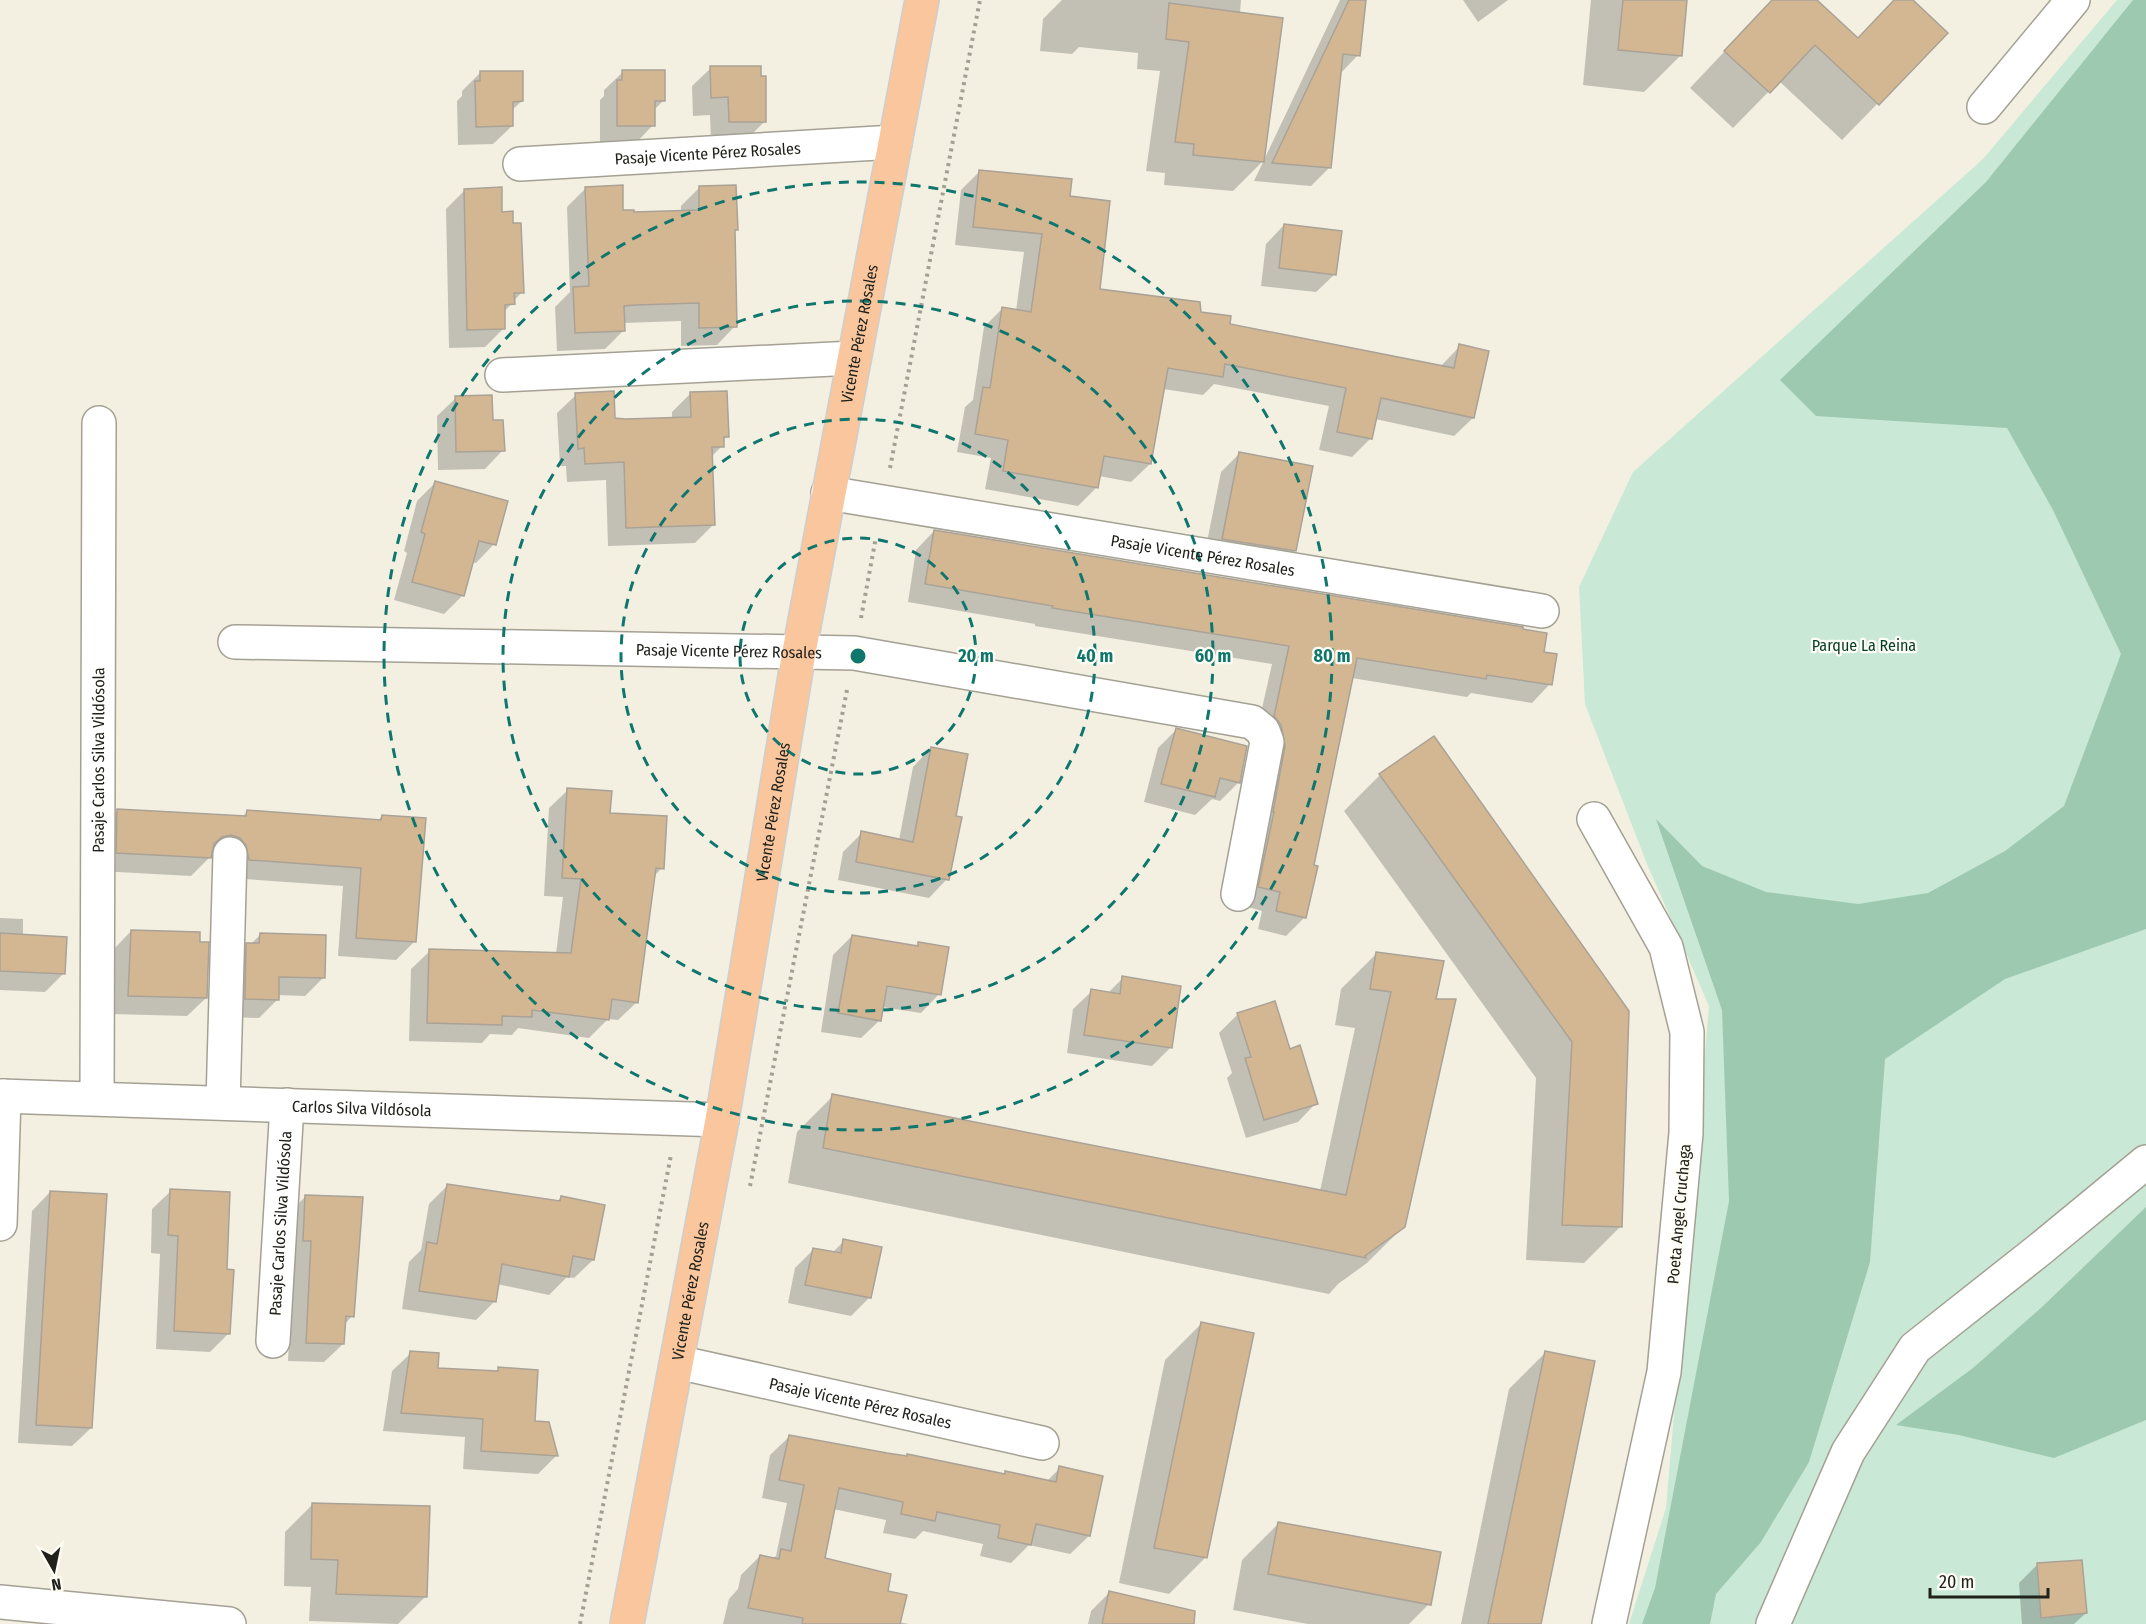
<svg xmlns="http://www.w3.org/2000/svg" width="2146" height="1624" viewBox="0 0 2146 1624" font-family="'Fira Sans Condensed',sans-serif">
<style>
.green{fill:#c9e8d5}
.forest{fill:#9dc9b0}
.shadow{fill:#0003}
.building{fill:#d3b793;stroke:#aaa296;stroke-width:1.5}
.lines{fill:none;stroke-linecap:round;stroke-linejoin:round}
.minor-casing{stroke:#a4a194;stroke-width:36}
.major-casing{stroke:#cececd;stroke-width:36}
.path{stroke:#a2a095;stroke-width:4;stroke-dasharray:3 4.5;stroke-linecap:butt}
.minor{stroke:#fff;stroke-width:33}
.major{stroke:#f9c69d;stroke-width:33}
.ring{fill:none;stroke:#0f766e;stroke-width:3;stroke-dasharray:10 8}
.labels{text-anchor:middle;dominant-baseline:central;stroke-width:4.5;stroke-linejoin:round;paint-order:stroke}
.street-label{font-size:16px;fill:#21211b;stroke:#fffef5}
.park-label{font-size:16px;fill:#043e26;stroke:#fffef5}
.centre{fill:#0f766e;stroke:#fffef5;stroke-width:3}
.ring-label{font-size:18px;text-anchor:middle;font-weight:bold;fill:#0f766e;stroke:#fffef5;stroke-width:4.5;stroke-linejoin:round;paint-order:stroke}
</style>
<rect width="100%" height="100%" fill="#f3f0e2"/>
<polygon class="green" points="2117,0 2146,0 2146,1624 1629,1624 1666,1508 1709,1006 1647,864 1585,704 1579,587 1633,472 1983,159"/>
<g class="forest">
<polygon points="2133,0 2146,0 2146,929 2005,979 1885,1059 1870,1262 1809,1462 1761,1542 1716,1594 1710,1624 1642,1624 1655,1588 1729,1201 1722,1010 1656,819 1702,866 1766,892 1858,904 1928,893 2005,851 2064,806 2121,654 2053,510 2007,428 1816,416 1780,380 1986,182"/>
<polygon points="2146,1207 2146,1420 2054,1458 1959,1435 1896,1425 1973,1368 2042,1307"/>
</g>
<g class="shadow">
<polygon points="1062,0 1241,0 1240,13 1263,161 1233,191 1164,185 1165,173 1146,171 1160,71 1137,69 1138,53 1079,47 1072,54 1040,51 1043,19"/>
<polygon points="1340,0 1365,0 1358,55 1339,75 1329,168 1311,186 1254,181"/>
<polygon points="1463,0 1508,0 1478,22"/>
<polygon points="1591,0 1686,0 1680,56 1644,92 1583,85"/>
<polygon points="1773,0 1815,0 1857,39 1896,0 1911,0 1946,33 1842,140 1779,81 1733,128 1690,88"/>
<polygon points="711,68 765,121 746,140 711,140 710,115 693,116 692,86"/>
<polygon points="481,72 522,101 511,111 512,126 493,144 458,145 457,101 462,96 462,91"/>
<polygon points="623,72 664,100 653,111 653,125 635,144 600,144 600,100 604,96 604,90"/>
<polygon points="980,171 1068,198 1099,290 1200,313 1229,325 1440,367 1460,346 1473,418 1454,436 1375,419 1371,438 1352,457 1319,450 1329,406 1214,384 1203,395 1163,389 1150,464 1131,482 1099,476 1097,487 1078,506 985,489 991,458 957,452 965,407 973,400 984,327 1002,309 1016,311 1024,252 955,245 961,190"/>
<polygon points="700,187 736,230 733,233 735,326 717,345 681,346 681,321 623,323 624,330 605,349 557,351 555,307 570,292 567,207 586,188 622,211 633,214 681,212 681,206"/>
<polygon points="465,190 501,213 522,292 503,313 504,328 485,347 449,348 446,209"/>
<polygon points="1284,225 1335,274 1316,292 1261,286 1266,244"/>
<polygon points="691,393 727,436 722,441 722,446 711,457 714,524 695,543 608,546 606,480 567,482 566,466 560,466 557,413 576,395 614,419 672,419 672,412"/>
<polygon points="456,398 503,450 485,469 438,470 437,416"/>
<polygon points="1240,453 1295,551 1277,569 1204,557 1221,472"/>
<polygon points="435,483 494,544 476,563 472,562 462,596 444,614 394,600 407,553 404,551 417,501"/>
<polygon points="934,531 1542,653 1550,684 1532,703 1471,693 1467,697 1352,678 1312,866 1304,918 1286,936 1258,929 1262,911 1241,905 1256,735 1272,664 1035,626 1035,624 908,602 916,550"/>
<polygon points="1176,730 1239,782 1220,801 1212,799 1195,815 1144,802 1158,748"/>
<polygon points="931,748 954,817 947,879 929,898 838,880 843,852 862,833 899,840 913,767"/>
<polygon points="1380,775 1628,1012 1620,1227 1584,1263 1526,1260 1536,1078 1344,811"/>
<polygon points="568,790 609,814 662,868 653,877 637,1002 618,1020 608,1019 589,1038 518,1028 512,1035 490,1034 482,1043 409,1041 411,969 430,951 556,954 563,897 544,896 549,808"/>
<polygon points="117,811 242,817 247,812 378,821 382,816 415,941 396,960 338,956 343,886 230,878 222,857 211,853 210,857 191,876 99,871 99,829"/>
<polygon points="0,918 23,919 23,936 63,974 45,992 0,990"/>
<polygon points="131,931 206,998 187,1016 110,1014 113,950"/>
<polygon points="260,935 324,977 305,996 277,995 277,1000 259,1018 227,1017 228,963 247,944 251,944"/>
<polygon points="852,936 915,947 919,943 939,994 921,1013 882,1007 880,1020 861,1038 821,1032 833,955"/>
<polygon points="1377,953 1434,1000 1404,1226 1367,1263 1338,1284 1329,1294 788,1183 797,1132 833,1096 1320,1191 1355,1028 1335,1025 1341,989"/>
<polygon points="1123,978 1170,1048 1152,1066 1067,1053 1073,1009 1092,991 1107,994"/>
<polygon points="1238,1014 1289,1051 1316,1103 1298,1122 1246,1138 1227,1078 1232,1073 1219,1033"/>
<polygon points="448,1185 557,1202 561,1197 593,1260 574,1278 567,1277 549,1295 497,1284 494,1302 476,1320 402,1309 409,1262 421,1250 429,1204"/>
<polygon points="171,1191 226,1271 229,1333 210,1352 156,1349 160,1254 151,1253 152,1209"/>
<polygon points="50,1192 91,1428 72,1446 18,1443 32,1211"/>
<polygon points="305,1197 352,1316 344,1325 343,1344 324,1362 288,1361 293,1259 287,1215"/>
<polygon points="844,1241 869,1298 851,1316 788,1303 795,1268 814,1249 832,1253"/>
<polygon points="1201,1324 1205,1558 1169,1594 1119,1583 1165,1360"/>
<polygon points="411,1353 437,1369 495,1373 499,1369 556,1456 538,1474 463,1469 465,1437 383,1431 392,1371"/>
<polygon points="1545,1353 1539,1624 1461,1624 1509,1389"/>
<polygon points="789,1437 1003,1476 1006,1473 1046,1482 1060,1468 1089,1536 1070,1554 1029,1545 1011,1563 980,1556 983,1544 923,1531 915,1539 883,1533 886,1520 833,1509 823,1559 886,1592 899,1622 909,1624 723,1624 729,1599 738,1589 741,1575 760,1556 772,1559 776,1556 787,1503 762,1498 770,1455"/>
<polygon points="313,1504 426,1596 398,1624 309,1621 311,1587 284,1586 285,1532"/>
<polygon points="1278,1524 1429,1604 1409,1624 1308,1624 1233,1610 1242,1560"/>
<polygon points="2037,1565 2086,1613 2074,1624 2022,1624 2019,1583"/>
<polygon points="1109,1593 1157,1624 1088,1624 1091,1611"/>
</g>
<g class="building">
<polygon points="1349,0 1366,0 1360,56 1343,54 1331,168 1272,163"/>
<polygon points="1623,0 1687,0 1682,56 1618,50"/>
<polygon points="1772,0 1817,0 1858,38 1894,0 1913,0 1948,33 1879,105 1815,45 1770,93 1724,51"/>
<polygon points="1169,3 1283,18 1264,162 1193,155 1194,144 1175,142 1189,42 1166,39"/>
<polygon points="710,66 761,66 761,76 766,76 766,122 729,122 728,97 711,98"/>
<polygon points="622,70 665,70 665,101 655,101 655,126 617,126 617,80 622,80"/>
<polygon points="480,71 523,71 523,101 513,102 513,126 476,127 475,81 480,81"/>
<polygon points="979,170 1072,179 1070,196 1110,201 1100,289 1200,302 1201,312 1231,316 1230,324 1454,368 1459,344 1489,351 1474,418 1381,398 1372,439 1337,432 1346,388 1225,364 1223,377 1168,368 1151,464 1104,456 1098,488 1003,471 1008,440 975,434 983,387 990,388 1002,307 1031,312 1042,234 973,227"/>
<polygon points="623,185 623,210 634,210 634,212 699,210 699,186 736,185 738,230 735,230 737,327 699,328 699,303 635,305 624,306 625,331 575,333 573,287 589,286 585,187"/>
<polygon points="502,187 502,212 513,211 513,223 521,223 524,293 514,293 515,304 505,305 505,329 467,330 464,189"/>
<polygon points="1284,224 1342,231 1336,275 1279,268"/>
<polygon points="614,391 615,418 625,419 691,417 690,392 727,391 729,437 724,437 724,447 712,447 715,525 626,528 624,462 585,464 584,448 578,449 575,393"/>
<polygon points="492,395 493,420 503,420 505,451 456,452 455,396"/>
<polygon points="1239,452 1313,466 1296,551 1222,539"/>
<polygon points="435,481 508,501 496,545 479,541 464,596 412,582 425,534 421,532"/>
<polygon points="934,530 1523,627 1523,629 1547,633 1544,652 1557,654 1552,685 1487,675 1486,679 1357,658 1314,865 1318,866 1306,918 1276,911 1280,892 1258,887 1274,812 1273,812 1285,746 1281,725 1274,716 1289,646 1052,608 1053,606 925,584"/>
<polygon points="1176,728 1247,746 1240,783 1220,778 1215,797 1161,784"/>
<polygon points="1434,736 1629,1011 1622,1227 1562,1225 1572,1042 1379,774"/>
<polygon points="931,747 968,754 956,816 962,817 949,880 856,862 861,831 913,842"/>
<polygon points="567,788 612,791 610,813 667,816 664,869 656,868 638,1003 612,999 609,1020 532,1010 532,1017 502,1016 502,1025 427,1023 429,949 571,953 581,879 562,878"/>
<polygon points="117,809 246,816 247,810 381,820 382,815 426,818 416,942 356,938 361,868 249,860 246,845 240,838 231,835 222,837 214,844 211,858 116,853"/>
<polygon points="131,930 200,932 200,942 209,942 207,998 128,996"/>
<polygon points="0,933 67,937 65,974 0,971"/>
<polygon points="260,933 326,935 325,978 279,977 279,1000 245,999 246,943 259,943"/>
<polygon points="852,935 918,946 918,942 949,947 941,995 887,986 881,1021 838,1013"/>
<polygon points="1376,952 1444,961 1436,999 1456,999 1405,1227 1365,1256 1366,1258 823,1148 832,1094 1346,1195 1391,992 1370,989"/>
<polygon points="1122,976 1181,986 1172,1048 1084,1035 1091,989 1120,994"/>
<polygon points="1275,1001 1290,1049 1300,1045 1318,1104 1264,1120 1245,1058 1251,1057 1237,1013"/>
<polygon points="447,1184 560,1201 561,1196 605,1205 594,1260 573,1256 569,1277 502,1264 496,1302 419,1291 427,1242 437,1244"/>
<polygon points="170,1189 230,1192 227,1269 234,1270 230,1334 174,1331 178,1236 168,1235"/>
<polygon points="50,1191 107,1194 92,1428 36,1425"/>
<polygon points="305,1195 363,1197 354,1317 346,1316 344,1344 306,1343 311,1241 303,1241"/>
<polygon points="843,1239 882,1247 871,1298 805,1285 813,1248 841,1253"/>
<polygon points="1201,1322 1254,1333 1207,1558 1154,1548"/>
<polygon points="410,1351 439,1353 438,1368 498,1371 498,1367 538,1370 535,1421 549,1422 558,1456 481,1451 483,1419 401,1413"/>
<polygon points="1545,1351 1595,1361 1541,1624 1488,1624"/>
<polygon points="789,1435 887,1453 907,1456 907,1454 1005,1474 1005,1471 1056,1482 1059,1466 1103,1476 1090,1536 1036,1524 1031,1545 998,1538 1000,1525 937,1512 935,1521 901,1514 903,1502 839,1488 825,1558 891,1574 888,1591 907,1595 900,1624 802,1624 803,1618 748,1608 760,1555 779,1559 781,1549 791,1551 804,1485 779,1480"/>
<polygon points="312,1503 430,1506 427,1597 336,1594 338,1560 311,1559"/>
<polygon points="1278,1522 1441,1552 1431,1605 1268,1574"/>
<polygon points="2082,1560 2087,1613 2041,1618 2037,1563"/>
<polygon points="1109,1591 1195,1611 1194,1624 1102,1624"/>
</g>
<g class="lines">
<defs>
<g id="minor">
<polyline points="1984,107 2073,0"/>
<path id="s1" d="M520,164L895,142"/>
<polyline points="502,375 854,358"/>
<path id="s2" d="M828,493L1542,611"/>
<path id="s3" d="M235,642L854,653L1252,722L1263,731L1267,742L1238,894"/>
<polyline points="1594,819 1666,947 1687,1032 1686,1133 1664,1372 1609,1624"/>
<path id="s4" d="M0,1096L722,1120"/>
<path id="s5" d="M97,1098L99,423"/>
<polyline points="223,1103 230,854"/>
<polyline points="0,1224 4,1096"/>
<path id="s6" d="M273,1341L287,1105"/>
<path id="s7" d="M677,1362L1042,1443"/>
<polyline points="0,1602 229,1624"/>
<polyline points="1773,1624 1848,1452 1915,1348 2039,1250 2146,1162"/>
</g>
<g id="major">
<path id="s8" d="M627,1624L722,1120L799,652L922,0"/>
</g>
</defs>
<use href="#minor" class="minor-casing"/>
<use href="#major" class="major-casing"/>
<g class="path">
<polyline points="890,468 980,0"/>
<polyline points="861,618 876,537"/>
<polyline points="750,1186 847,690"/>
<polyline points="580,1624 671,1155"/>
</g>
<use href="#minor" class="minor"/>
<use href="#major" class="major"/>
</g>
<g class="ring">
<circle cx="858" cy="656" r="118"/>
<circle cx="858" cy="656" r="237"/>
<circle cx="858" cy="656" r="355"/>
<circle cx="858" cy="656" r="474"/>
</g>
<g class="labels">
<g class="street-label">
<text stroke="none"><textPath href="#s1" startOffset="188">Pasaje Vicente Pérez Rosales</textPath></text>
<text stroke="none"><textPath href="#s8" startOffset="1311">Vicente Pérez Rosales</textPath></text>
<text stroke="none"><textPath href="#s2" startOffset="380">Pasaje Vicente Pérez Rosales</textPath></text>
<text stroke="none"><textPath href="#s3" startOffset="494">Pasaje Vicente Pérez Rosales</textPath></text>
<text stroke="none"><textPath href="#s5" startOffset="338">Pasaje Carlos Silva Vildósola</textPath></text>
<text stroke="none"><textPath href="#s8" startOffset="825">Vicente Pérez Rosales</textPath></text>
<text stroke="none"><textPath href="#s4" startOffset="362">Carlos Silva Vildósola</textPath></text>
<text transform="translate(1679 1214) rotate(-85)">Poeta Angel Cruchaga</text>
<text stroke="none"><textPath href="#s6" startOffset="118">Pasaje Carlos Silva Vildósola</textPath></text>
<text stroke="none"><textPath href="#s8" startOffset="339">Vicente Pérez Rosales</textPath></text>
<text stroke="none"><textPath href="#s7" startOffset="188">Pasaje Vicente Pérez Rosales</textPath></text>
</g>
<g class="park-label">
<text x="1864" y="645">Parque La Reina</text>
</g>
</g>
<circle cx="858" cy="656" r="9" class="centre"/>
<g class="ring-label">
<text x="976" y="662">20 m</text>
<text x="1095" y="662">40 m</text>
<text x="1213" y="662">60 m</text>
<text x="1332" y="662">80 m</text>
</g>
<g transform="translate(54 1570) rotate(171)" stroke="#fffef5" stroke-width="4.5" paint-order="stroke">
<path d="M0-4.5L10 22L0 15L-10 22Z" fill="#21211b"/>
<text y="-9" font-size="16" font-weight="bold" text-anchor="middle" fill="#21211b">N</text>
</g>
<path d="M1930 1588v9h118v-9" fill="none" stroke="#21211b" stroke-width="3"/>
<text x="1939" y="1588" font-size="18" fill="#21211b" stroke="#fffef5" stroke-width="4.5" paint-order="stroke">20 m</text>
</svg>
